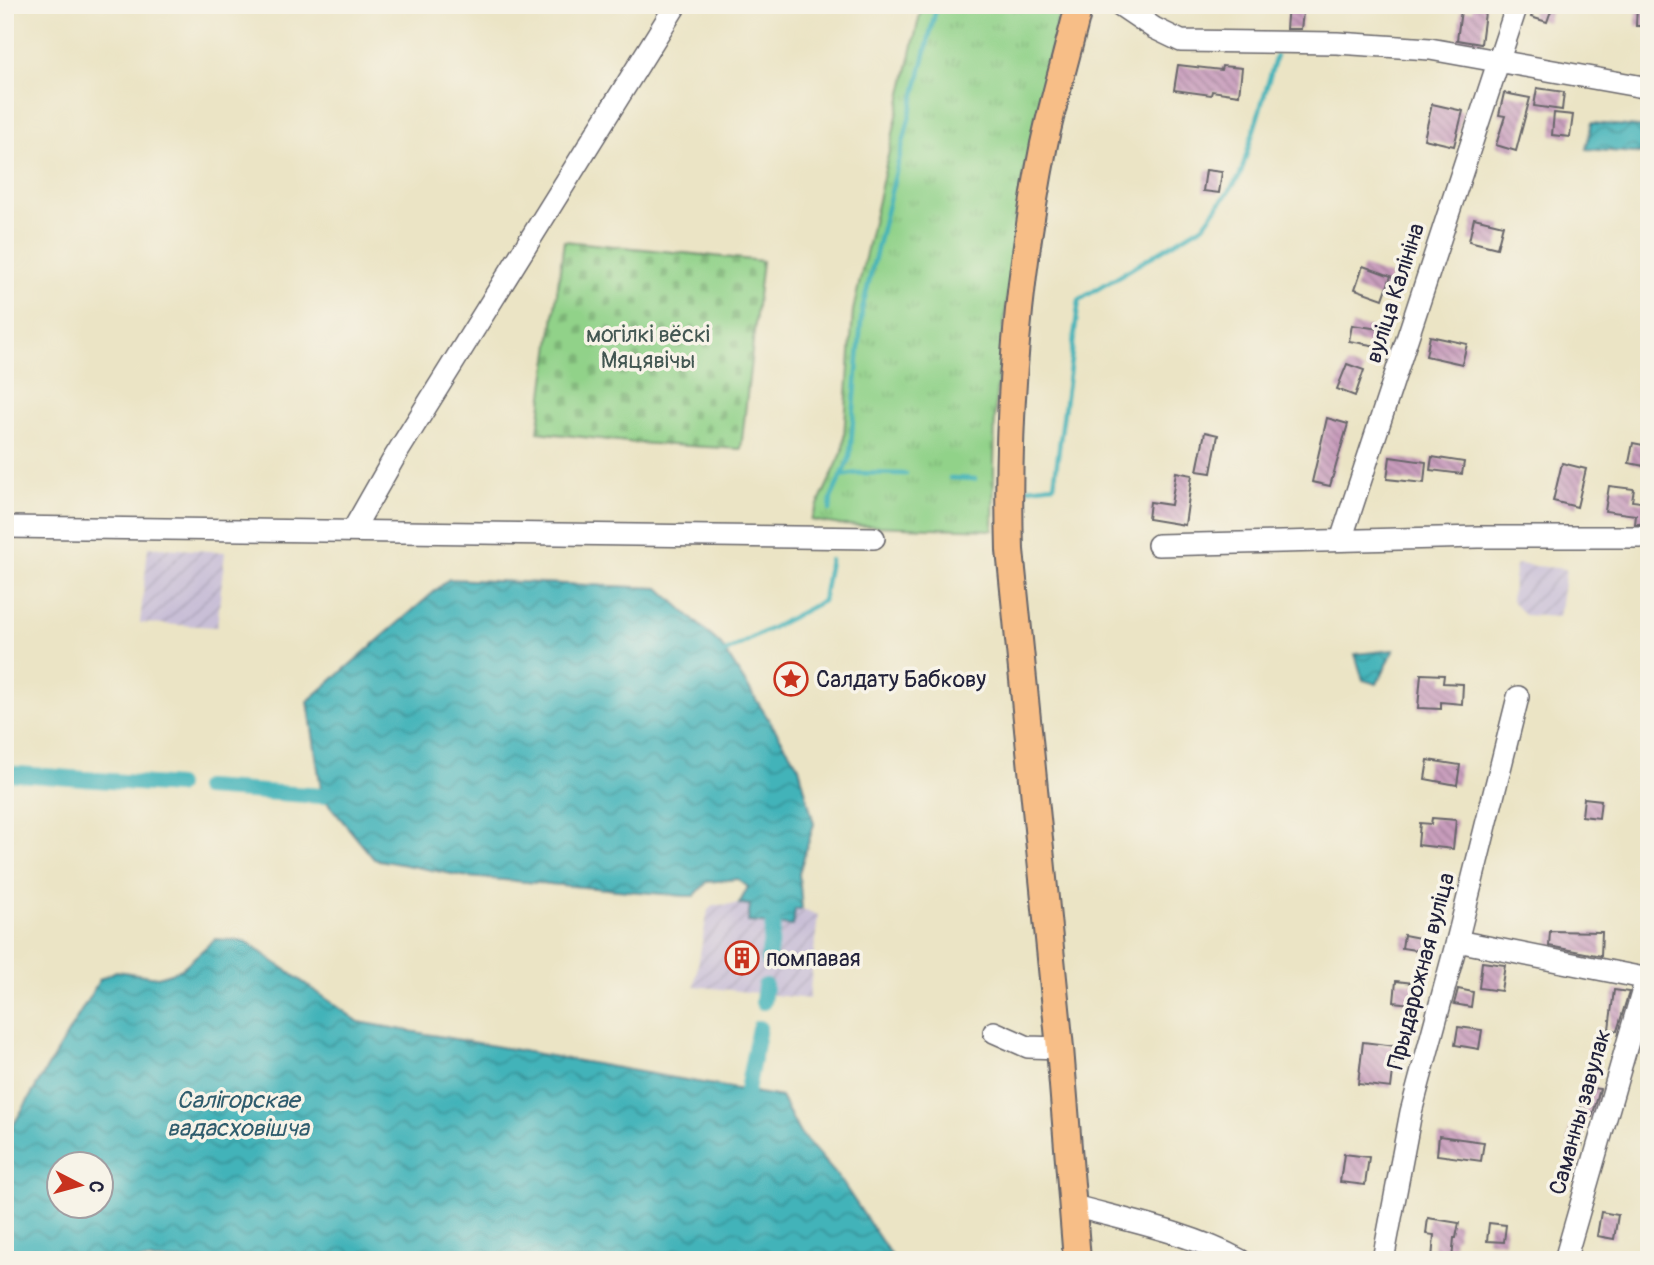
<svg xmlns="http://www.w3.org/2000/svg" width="1654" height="1265" viewBox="0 0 1654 1265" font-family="Pangolin,sans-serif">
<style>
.industrial{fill:url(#industrial-furrows)}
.grass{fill:url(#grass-tufts);stroke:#5a7a62;stroke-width:2}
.cemetery{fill:url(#cemetery-stones);stroke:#5a7a62;stroke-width:2}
.water{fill:url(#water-waves);stroke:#326a7a;stroke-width:2;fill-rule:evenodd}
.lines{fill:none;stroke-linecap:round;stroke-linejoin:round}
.stream{stroke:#42b3b9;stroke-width:4.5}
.canal{stroke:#42b3b9;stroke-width:16}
.building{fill:url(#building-back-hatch)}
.minor-casing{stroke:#68666b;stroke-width:24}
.major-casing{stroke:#68666b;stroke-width:30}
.minor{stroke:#fff;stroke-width:21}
.major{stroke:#f7be87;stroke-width:26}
.labels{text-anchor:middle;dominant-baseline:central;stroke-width:7;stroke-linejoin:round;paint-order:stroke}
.street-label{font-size:23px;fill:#22223b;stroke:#f7f3e8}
.park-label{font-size:23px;fill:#435752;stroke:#f7f3e8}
.poi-label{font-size:23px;fill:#22223b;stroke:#f7f3e8;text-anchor:start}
.water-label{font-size:24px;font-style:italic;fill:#2f5c6d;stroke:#f7f3e8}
</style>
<defs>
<pattern id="industrial-furrows" width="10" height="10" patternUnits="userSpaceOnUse" patternTransform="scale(1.75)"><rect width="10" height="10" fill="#c9bfd7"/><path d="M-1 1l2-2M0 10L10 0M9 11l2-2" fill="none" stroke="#aca4b9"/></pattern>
<pattern id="grass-tufts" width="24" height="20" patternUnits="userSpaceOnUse" patternTransform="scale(1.75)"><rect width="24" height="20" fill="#91d289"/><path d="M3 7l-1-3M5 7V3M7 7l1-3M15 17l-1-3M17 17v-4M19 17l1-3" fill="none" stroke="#7db477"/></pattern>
<pattern id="cemetery-stones" width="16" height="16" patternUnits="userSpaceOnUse" patternTransform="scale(1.75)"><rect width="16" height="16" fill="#91d289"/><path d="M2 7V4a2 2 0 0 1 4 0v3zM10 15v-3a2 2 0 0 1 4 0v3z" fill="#7db477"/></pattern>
<pattern id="water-waves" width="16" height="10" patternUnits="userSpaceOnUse" patternTransform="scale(1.75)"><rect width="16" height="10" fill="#42b3b9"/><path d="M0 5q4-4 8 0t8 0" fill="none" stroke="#379198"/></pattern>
<pattern id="building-back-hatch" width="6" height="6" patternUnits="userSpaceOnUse" patternTransform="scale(1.75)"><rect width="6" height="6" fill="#c89cbc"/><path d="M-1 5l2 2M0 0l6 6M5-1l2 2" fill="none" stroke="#a27f9a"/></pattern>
</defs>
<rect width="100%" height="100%" fill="#f7f3e8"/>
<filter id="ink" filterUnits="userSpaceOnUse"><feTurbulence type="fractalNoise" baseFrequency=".0143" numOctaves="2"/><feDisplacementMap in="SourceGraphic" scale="14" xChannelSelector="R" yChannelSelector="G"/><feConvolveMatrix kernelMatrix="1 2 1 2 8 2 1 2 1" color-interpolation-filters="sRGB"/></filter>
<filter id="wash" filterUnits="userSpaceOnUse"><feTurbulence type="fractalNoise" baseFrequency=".00686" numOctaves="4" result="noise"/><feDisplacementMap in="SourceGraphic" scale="28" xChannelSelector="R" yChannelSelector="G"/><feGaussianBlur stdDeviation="1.57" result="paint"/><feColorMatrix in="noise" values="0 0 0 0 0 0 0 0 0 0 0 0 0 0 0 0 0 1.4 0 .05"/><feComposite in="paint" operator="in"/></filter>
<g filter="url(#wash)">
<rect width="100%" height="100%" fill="#ebe4c5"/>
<g class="industrial">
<polygon points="148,547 225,552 217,627 140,623"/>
<polygon points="1516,564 1566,569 1559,617 1524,615 1511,600"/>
<polygon points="739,904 802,909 818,915 809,999 694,986 708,910 714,905"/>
</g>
<polygon class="grass" points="922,5 1061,5 1019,195 995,405 993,530 840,525 811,520 843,451 853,311"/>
<polygon class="cemetery" points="564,241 762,261 741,449 636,443 538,432"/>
<g class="water">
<polygon points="1592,123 1648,128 1645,154 1586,149"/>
<polygon points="449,579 659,588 721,645 799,767 814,824 799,873 802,909 795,909 793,926 748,922 750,905 739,904 748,887 738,879 707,882 694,896 685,896 468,877 374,859 322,796 308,701"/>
<polygon points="1394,650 1377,684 1363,680 1355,654"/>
<path d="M215,939L245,941L359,1022L781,1097L799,1132L840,1179L890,1254L891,1260H5V1139L100,979L116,971L158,977L180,970ZM60,1164H102V1206H60Z"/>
</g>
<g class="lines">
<g class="stream">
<polyline points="841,476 857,473 906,474"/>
<polyline points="950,478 975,479"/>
<polyline points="1028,488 1054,485 1079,300 1204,225 1240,176 1276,56"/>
<polyline points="830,510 831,498 850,457 862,310 937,5"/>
<polyline points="726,652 823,601 830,560"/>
</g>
<g class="canal">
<polyline points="5,773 177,786"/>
<polyline points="205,788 322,796"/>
<polyline points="768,960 773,925"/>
<polyline points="763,1002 765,986"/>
<polyline points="743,1111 759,1028"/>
</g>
</g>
<g id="blocks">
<g class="building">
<polygon points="1288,5 1304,5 1301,29 1286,29"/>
<polygon points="1473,5 1486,5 1481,44 1457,40 1461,10 1472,11"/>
<polygon points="1535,5 1553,5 1547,22 1531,17"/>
<polygon points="1637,5 1649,5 1649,26 1636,26"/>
<polygon points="1178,65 1221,70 1222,66 1242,68 1239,95 1212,91 1211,95 1174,90"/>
<polygon points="1537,88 1564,92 1562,110 1534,106"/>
<polygon points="1504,93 1530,98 1516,151 1496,145 1505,116 1499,115"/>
<polygon points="1432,104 1463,111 1454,146 1424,139"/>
<polygon points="1554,113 1573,115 1570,137 1552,135"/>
<polygon points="1206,170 1222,172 1219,193 1203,191"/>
<polygon points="1474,218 1503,225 1497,248 1469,241"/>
<polygon points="1363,266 1391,276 1383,299 1355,289"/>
<polygon points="1352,325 1380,329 1377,346 1349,341"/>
<polygon points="1430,336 1467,344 1462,364 1426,356"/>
<polygon points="1347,364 1364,370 1355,396 1337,389"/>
<polygon points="1327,418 1348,424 1330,486 1312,482"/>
<polygon points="1205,432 1218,435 1211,473 1197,471"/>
<polygon points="1633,443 1648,446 1644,466 1629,463"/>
<polygon points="1390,457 1426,462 1424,483 1387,479"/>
<polygon points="1432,457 1464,462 1462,474 1430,470"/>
<polygon points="1562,463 1586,469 1577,507 1553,501"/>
<polygon points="1176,472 1192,475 1185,525 1148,519 1150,502 1171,505"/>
<polygon points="1609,486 1634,489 1632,501 1649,503 1649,524 1635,524 1636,515 1605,511"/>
<polygon points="1421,674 1444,675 1443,683 1463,684 1462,704 1441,702 1441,709 1418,708"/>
<polygon points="1428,760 1460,765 1457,785 1425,779"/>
<polygon points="1584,798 1601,800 1599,818 1582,816"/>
<polygon points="1432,818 1456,820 1453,849 1418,845 1420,823 1431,824"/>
<polygon points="1550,931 1602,932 1601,956 1549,946"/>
<polygon points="1404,935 1430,940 1428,952 1402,948"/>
<polygon points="1482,962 1505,965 1501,991 1479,988"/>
<polygon points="1396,981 1422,984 1420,1005 1394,1002"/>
<polygon points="1458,989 1473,992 1471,1007 1454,1004"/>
<polygon points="1614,990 1629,992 1617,1031 1609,1029"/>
<polygon points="1458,1027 1482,1030 1479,1049 1455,1045"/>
<polygon points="1363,1042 1396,1046 1391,1088 1358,1084"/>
<polygon points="1584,1087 1600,1089 1592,1117 1580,1116"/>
<polygon points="1570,1126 1585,1128 1582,1146 1568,1144"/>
<polygon points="1439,1136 1484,1142 1481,1161 1437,1155"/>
<polygon points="1344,1154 1369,1157 1365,1185 1340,1182"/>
<polygon points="1601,1212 1618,1215 1614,1239 1597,1236"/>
<polygon points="1428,1218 1459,1223 1456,1238 1454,1238 1452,1260 1432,1260 1434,1235 1426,1234"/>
<polygon points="1489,1223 1506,1225 1504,1242 1487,1241"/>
</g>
</g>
</g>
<g filter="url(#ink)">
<use href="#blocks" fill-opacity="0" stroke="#68666b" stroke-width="2"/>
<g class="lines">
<defs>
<g id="minor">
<polyline points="1120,5 1154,28 1181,41 1337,43 1430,49 1649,88"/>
<polyline points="5,527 874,538"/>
<polyline points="353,530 394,458 676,5"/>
<polyline points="1341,540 1517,5"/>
<polyline points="1158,545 1478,537 1649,537"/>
<polyline points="1457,941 1649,979"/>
<polyline points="994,1032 1028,1047 1060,1048"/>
<path d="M1074,1206C1129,1221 1190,1233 1240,1260"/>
<polyline points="1383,1260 1411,1112 1457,941 1518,697"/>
<polyline points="1565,1260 1646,979"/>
</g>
<path id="major" d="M1077,1260L1060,1048L1010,550C1006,411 1017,281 1044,144C1054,98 1068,51 1079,5"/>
</defs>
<use href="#minor" class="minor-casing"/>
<use href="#major" class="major-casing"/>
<use href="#minor" class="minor"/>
<use href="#major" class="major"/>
</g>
</g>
<defs>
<symbol id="sight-ring" viewBox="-11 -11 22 22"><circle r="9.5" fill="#f7f3e8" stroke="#c8321e" stroke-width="1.5"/><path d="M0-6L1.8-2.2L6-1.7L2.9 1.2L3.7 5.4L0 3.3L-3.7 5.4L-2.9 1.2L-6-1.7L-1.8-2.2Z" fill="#c8321e"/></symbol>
<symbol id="building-ring" viewBox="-11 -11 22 22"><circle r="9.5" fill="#f7f3e8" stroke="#c8321e" stroke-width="1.5"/><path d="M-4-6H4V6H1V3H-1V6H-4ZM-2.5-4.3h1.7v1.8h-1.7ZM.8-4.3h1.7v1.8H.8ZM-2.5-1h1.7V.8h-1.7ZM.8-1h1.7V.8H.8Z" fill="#c8321e"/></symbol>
</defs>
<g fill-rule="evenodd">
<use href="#sight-ring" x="772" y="660" width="38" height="38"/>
<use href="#building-ring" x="723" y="939" width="38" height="38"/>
</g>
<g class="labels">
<g class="street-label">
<text transform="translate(1395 293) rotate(-72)">вуліца Калініна</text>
<text transform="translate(1421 971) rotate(-75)">Прыдарожная вуліца</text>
<text transform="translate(1580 1112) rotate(-74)">Саманны завулак</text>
</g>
<g class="park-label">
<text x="648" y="334">могілкі вёскі<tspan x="648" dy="26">Мяцявічы</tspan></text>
</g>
<g class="poi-label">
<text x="816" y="679">Салдату Бабкову</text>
<text x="766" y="958">помпавая</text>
</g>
<g class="water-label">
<text x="238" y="1100">Салігорскае<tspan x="238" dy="28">вадасховішча</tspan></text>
</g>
</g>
<rect width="1654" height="1265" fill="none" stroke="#f7f3e8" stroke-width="28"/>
<g transform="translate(80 1185) rotate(96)"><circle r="33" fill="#f7f3e8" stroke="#a29fa3" stroke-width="2"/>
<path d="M0-5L12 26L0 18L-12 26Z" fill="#c8321e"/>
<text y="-10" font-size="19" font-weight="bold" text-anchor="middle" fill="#22223b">С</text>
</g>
</svg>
